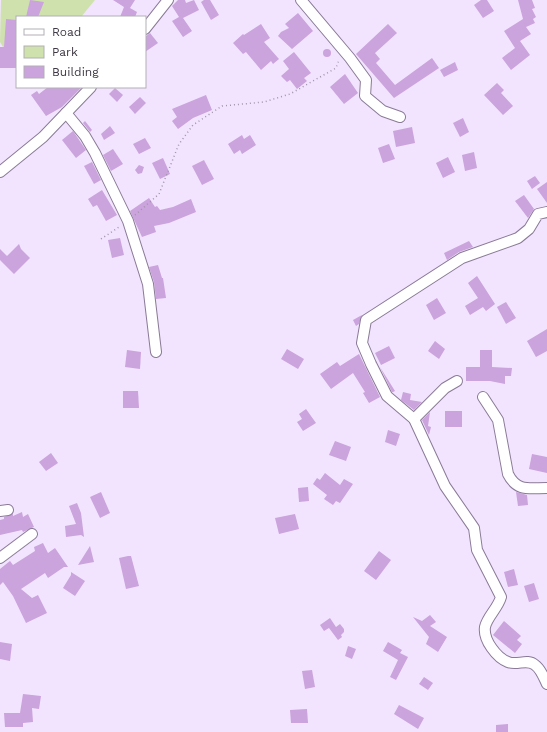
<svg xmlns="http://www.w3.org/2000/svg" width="547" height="732" viewBox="0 0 547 732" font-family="'Work Sans',sans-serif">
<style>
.green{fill:#cfe2ad}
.building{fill:#cba3dd}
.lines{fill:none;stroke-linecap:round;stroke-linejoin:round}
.minor-casing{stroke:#8a7a97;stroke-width:12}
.path{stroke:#a095a9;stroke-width:1.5;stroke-dasharray:1 3;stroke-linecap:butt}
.minor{stroke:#fff;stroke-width:10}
</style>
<rect width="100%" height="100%" fill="#f2e4fe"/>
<polygon class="green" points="1,0 95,0 81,17 17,17 17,65 14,65 0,42"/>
<g class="building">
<polygon points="30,0 44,2 38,17 26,17"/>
<polygon points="113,0 135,0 130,8 137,12 135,17 120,17 124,7"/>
<polygon points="178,0 185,0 186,3 194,0 199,10 183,18 192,31 183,37 172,21 179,17 172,6"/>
<polygon points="204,0 210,0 219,15 211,20 201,2"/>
<polygon points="481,0 487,0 494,11 483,18 474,5"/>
<polygon points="518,0 532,0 535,8 532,9 536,17 533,19 535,23 526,27 531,34 520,41 530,55 511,70 502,58 515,48 504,31 523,19"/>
<polygon points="298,13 313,31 292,49 278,36 281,32 289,28 285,24"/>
<polygon points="6,19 17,20 17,68 0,68 0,47 4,47"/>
<polygon points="261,24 270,38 264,42 279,59 273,64 271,61 261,70 246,52 243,54 233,43 243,34 244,35"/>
<polygon points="388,24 397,33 375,53 380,59 376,63 395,85 432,58 439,68 394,98 356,54"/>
<polygon points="150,33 158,43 145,52 145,37"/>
<circle cx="327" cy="53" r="4"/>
<polygon points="294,52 311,73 304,78 307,81 297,89 290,80 287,82 281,76 289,69 283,61"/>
<polygon points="455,62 458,70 444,77 440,70"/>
<polygon points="345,74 358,93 344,104 330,87"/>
<polygon points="497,83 504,90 501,93 513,106 503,115 484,95"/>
<polygon points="48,87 82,87 62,107 46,116 31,95 37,91 39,94"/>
<polygon points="115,88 123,95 117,102 109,94"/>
<polygon points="206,95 212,110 193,118 178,129 172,121 177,117 172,109"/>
<polygon points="140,97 146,103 135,114 129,107"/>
<polygon points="463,118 469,132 460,137 453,123"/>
<polygon points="85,121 92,130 90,132 83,123"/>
<polygon points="110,126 115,133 104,140 101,134"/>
<polygon points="412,127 415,143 396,147 393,131"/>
<polygon points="73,131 86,150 76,158 62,140"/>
<polygon points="242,135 244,139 250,135 256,145 242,154 240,150 234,154 228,144"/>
<polygon points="145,138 151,148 139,154 133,144"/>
<polygon points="389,144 395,159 383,163 378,148"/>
<polygon points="113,149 123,164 111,171 103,155"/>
<polygon points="474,152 477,168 465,171 462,155"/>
<polygon points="448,157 455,172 443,178 436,163"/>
<polygon points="163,158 170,174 160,179 152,163"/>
<polygon points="204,160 214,179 202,185 192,166"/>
<polygon points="92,162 101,180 94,184 84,166"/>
<polygon points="139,165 144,167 142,173 138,174 135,170"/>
<polygon points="535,176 540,183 532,189 527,181"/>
<polygon points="547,182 547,203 537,189"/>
<polygon points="102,190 117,215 106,221 97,205 93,207 88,199"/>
<polygon points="524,195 534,209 528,218 515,201"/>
<polygon points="149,198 155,207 157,206 160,210 173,207 191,199 196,212 169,223 154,226 156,232 142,237 130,211"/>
<polygon points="120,238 124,255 112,258 108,240"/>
<polygon points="469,241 473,247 459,252 447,260 444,253"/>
<polygon points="19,244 21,249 30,258 14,274 0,260 0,249 7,256"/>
<polygon points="158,265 162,278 163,278 166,298 156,299 154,282 149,267"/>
<polygon points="477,276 495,304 486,311 483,307 470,315 465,306 478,298 468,283"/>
<polygon points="437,298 446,313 434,320 426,305"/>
<polygon points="506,302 516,318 506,324 497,307"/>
<polygon points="362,315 359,324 356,326 353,320"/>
<polygon points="547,329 547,351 536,357 527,341"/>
<polygon points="435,341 445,349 439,359 428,351"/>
<polygon points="389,346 395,358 381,365 375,353"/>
<polygon points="287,349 304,359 298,369 281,359"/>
<polygon points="127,350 141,352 140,369 125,367"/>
<polygon points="480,350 492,350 492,367 512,368 511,376 505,376 505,384 490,381 466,381 466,367 480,367"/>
<polygon points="359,354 380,397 369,403 363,393 365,392 353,373 331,389 320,374 337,362 340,366"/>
<polygon points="380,367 395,391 393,392 392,392"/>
<polygon points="123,391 138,391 139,408 123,408"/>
<polygon points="403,392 411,394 410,400 422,402 414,410 401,400"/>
<polygon points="306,409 316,423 303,431 297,422 302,419 299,414"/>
<rect x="445" y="411" width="17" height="16"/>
<polygon points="430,412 428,426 431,427 429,435 422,420"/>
<polygon points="388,430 400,434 396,446 385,442"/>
<polygon points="335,441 351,447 346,461 329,455"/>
<polygon points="51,453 58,463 46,471 39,462"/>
<polygon points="532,454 547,457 547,473 529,469"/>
<polygon points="325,473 340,485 344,479 353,484 340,503 336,501 333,505 324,499 327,495 313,484 317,478 320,480"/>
<polygon points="308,487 309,501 299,502 298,488"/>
<polygon points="101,492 110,513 100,518 90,497"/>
<polygon points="516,492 527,495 528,505 518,506"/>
<polygon points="77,503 81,513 84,537 81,535 66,537 65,526 76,524 69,506"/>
<polygon points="22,512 23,517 28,514 34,527 23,532 22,530 0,535 0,520 4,519 4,517 13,514 13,516"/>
<polygon points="295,514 299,529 279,534 275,518"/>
<polygon points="43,543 48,553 55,548 68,567 64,567 48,578 45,573 21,589 32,598 38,595 47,613 26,623 13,596 3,582 0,585 0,569 10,561 13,565 35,551 34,547"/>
<polygon points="90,546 94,562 78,565"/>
<polygon points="379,551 391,560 376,580 364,571"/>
<polygon points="128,556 131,556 139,586 126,589 119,558"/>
<polygon points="514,569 518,585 508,587 504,572"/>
<polygon points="71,572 85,581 75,596 63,588 71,575"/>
<polygon points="534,583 539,599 529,602 524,586"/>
<polygon points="430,615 436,622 430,626 447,637 438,652 426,644 429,637 413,617 422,621"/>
<polygon points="330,618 336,627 340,624 344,629 344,632 341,635 342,637 338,640 329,628 324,631 320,625"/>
<polygon points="504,621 521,636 517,640 522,644 515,653 493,635"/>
<polygon points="0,642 12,644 10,661 0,659"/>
<polygon points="388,642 402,650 400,653 408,657 396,680 390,677 398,660 383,651"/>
<polygon points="348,646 356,649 352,659 345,656"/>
<polygon points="312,670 315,687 305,689 302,671"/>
<polygon points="424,677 433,683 428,690 419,684"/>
<polygon points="23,694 41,696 39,709 32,708 33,722 23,723 23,727 5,727 4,713 20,713"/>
<polygon points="399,705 424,718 418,729 394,714"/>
<polygon points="307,709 308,723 291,723 290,710"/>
<polygon points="508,724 508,732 496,732 496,725"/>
</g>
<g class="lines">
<defs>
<g id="minor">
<polyline points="301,0 350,58 366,80 365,96 383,111 400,117"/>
<polyline points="145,29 168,0"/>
<polyline points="66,113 85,136 95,153 128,221 148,284 156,352"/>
<polyline points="0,172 43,137 91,87"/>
<path d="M547,212L538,214L529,229L518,238L462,258L366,320L362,343L371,364L387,396L414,419L445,486L474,528L477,550L501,597C498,608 487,617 485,627C483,640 497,658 508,662C517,666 527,658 535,665C541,669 544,678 547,684"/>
<path d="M483,397L498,420L508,474C517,492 529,488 547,488"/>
<polyline points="414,419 445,388 457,381"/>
<polyline points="0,511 8,510"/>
<polyline points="0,558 32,534"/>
</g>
</defs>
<use href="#minor" class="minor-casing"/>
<g class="path">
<polyline points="135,215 159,194 179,144 193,125 222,106 264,102 290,94 336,68 339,60"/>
<polyline points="101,239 119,227"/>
</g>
<use href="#minor" class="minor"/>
</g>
<rect x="16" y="16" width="130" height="72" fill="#ffffff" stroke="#b2afb4"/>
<rect x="24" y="29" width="20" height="6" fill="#ffffff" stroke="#b2afb4"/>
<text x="52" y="36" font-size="12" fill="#3e3844">Road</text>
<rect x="24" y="46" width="20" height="12" fill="#cfe2ad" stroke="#b2afb4"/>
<text x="52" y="56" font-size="12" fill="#3e3844">Park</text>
<rect x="24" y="66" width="20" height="12" fill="#cba3dd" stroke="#b2afb4"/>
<text x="52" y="76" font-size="12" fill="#3e3844">Building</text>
</svg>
